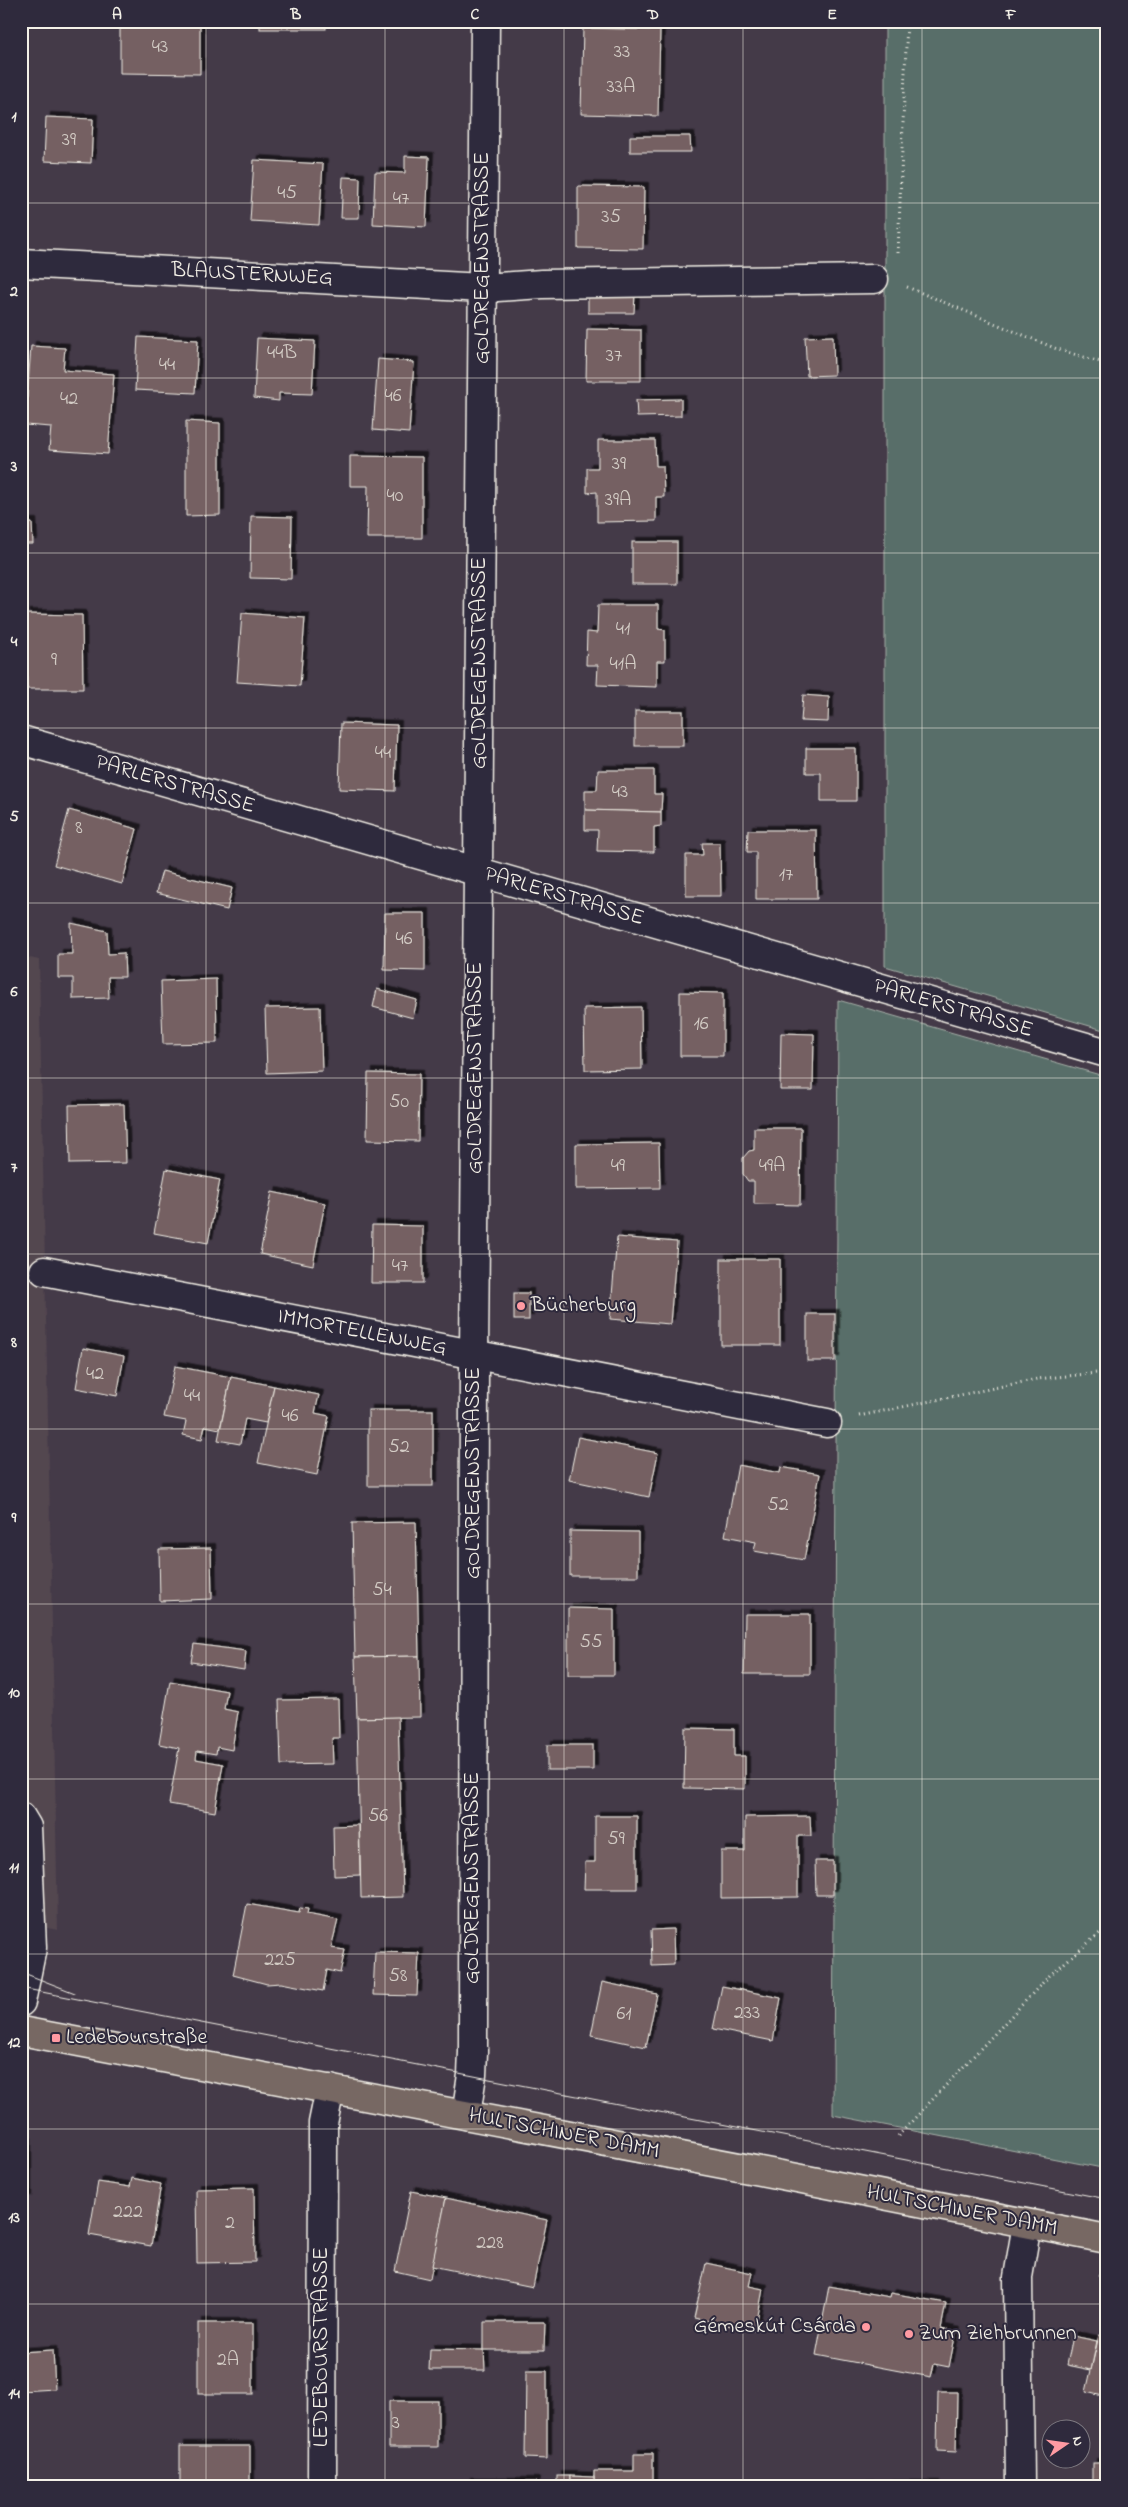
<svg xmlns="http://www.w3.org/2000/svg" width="1128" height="2507" viewBox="0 0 1128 2507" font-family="'Indie Flower',sans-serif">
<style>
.built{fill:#534650}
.green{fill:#586e69;stroke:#a6b0a8}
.building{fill:#756162;stroke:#f4f1e8;filter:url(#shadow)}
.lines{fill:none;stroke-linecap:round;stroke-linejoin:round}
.minor-casing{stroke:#f4f1e8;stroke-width:31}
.major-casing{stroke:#f4f1e8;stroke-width:31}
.path{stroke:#f4f1e8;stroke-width:3;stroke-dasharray:1 4;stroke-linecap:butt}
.minor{stroke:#2f2a3d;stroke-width:28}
.major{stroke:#776864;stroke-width:28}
.tram{stroke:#f4f1e8;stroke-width:1}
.grid{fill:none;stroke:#f4f1e8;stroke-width:1;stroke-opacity:0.55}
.poi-dot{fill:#ff9aa2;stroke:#2f2a3d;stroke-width:2}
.labels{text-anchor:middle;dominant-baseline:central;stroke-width:4;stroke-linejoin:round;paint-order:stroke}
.number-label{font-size:20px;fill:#d4cdc6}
.street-label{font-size:22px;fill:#f4f1e8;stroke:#2f2a3d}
.poi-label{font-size:22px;fill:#f4f1e8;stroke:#2f2a3d;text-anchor:start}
.neatline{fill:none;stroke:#f4f1e8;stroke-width:2}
.grid-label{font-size:16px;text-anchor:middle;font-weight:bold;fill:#f4f1e8}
</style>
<defs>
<filter id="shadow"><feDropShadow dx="4.5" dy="-4.5" stdDeviation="0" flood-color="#0009"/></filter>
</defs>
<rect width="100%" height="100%" fill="#443a48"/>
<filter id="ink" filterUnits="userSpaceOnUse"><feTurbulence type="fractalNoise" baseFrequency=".02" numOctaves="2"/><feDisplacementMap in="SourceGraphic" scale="10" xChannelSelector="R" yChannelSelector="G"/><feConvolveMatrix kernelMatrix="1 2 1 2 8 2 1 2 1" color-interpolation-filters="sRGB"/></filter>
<g filter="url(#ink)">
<polygon class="built" points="21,956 39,960 58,1930 21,1923"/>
<g class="green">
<polygon points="885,21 1107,21 1107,1031 885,966"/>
<polygon points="838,1000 1107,1077 1107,2169 833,2115"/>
</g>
<g class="building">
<polygon points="120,21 200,21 200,74 120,73"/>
<rect x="260" y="21" width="66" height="8"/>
<polygon points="583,28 660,30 658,116 581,114"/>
<polygon points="46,117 93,119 91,163 44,161"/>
<polygon points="630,136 690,136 691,152 630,152"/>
<polygon points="405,156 429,157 426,227 373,224 375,172 405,173"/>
<polygon points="254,160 323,164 319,225 250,221"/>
<polygon points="343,177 360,178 359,218 341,218"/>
<polygon points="578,186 644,187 643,249 578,248"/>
<polygon points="588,293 635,293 634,313 588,313"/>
<polygon points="587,329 641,330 641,381 586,381"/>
<polygon points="833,336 834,375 807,376 805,337"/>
<polygon points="138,337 198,340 195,393 135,390"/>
<polygon points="257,338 315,341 312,394 279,393 279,401 254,398"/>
<polygon points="31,346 65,348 63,370 114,374 108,454 49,450 51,427 25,425"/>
<polygon points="378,359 414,362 409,433 373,430"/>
<polygon points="681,399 681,416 637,417 636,400"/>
<polygon points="186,421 220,423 220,515 186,516"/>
<polygon points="598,440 655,440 656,466 663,466 664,497 656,497 656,521 597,522 597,492 587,493 587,468 598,468"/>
<polygon points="350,456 422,457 422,538 367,538 368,486 350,486"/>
<polygon points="251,516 292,517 291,579 250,578"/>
<polygon points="21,523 32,523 33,544 21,544"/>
<rect x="632" y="542" width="45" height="42"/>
<polygon points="598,605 658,605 658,629 665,630 665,661 657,661 657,687 597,685 598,665 586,665 587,632 597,633"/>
<polygon points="242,613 305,618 300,686 237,682"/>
<polygon points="25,614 82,615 83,689 27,689"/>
<polygon points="803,695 829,697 828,722 801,721"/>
<rect x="635" y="711" width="48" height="35"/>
<polygon points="341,723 397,725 395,791 339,789"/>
<polygon points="806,748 856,748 856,801 821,801 821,773 806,773"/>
<polygon points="598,770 654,770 654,794 662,794 661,812 585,810 585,790 597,790"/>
<polygon points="69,810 137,829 122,884 54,865"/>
<polygon points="585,810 661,812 661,826 654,827 654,852 597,851 598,830 585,830"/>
<polygon points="748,830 816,830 817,899 756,899 756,852 747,852"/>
<polygon points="702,843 720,843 721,896 686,896 686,855 703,855"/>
<polygon points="162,871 232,888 227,910 156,893"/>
<polygon points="385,913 425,913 425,971 384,970"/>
<polygon points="71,923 107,931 108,954 124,953 125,977 108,977 109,998 73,999 73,978 58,978 58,954 72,954"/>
<polygon points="216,979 217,1043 163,1044 161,981"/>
<polygon points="377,989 417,1000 413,1018 373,1007"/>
<polygon points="680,992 723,993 723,1056 680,1056"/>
<polygon points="320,1007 322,1071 267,1073 265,1008"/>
<polygon points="641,1007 642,1069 585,1070 584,1008"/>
<polygon points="781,1033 814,1034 813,1090 780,1090"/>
<polygon points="368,1073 419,1074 418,1141 367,1140"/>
<polygon points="124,1104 126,1163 70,1164 69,1105"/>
<polygon points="754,1128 801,1128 800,1205 754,1204 754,1181 748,1181 743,1174 743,1158 749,1151 754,1150"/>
<polygon points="659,1143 660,1188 576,1189 576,1144"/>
<polygon points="166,1169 220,1180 208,1243 154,1233"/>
<polygon points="272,1192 325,1203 313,1265 260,1254"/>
<polygon points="372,1225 423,1226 423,1283 371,1283"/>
<polygon points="617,1237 677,1242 670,1324 610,1319"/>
<rect x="721" y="1259" width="59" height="86"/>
<rect x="514" y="1293" width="15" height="27"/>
<rect x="807" y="1314" width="28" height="47"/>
<polygon points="83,1348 124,1356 117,1396 76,1388"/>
<polygon points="175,1366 231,1377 220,1429 205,1426 202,1439 183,1435 186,1421 164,1417"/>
<polygon points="231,1377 274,1386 266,1423 245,1419 240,1444 218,1440"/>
<polygon points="274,1386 319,1395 315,1413 329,1416 317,1475 258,1463"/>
<rect x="368" y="1410" width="65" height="76"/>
<polygon points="578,1437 658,1453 649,1497 569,1480"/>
<polygon points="738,1465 780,1473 781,1467 820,1474 804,1560 754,1551 756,1542 725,1536"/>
<polygon points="416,1522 419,1656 355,1657 352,1523"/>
<polygon points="570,1531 638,1532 638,1576 570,1576"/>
<polygon points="211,1548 212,1599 160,1601 159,1549"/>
<polygon points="568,1608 614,1609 614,1675 568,1675"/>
<polygon points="745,1614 810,1614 810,1674 744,1674"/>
<polygon points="194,1644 246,1651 244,1670 191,1662"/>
<polygon points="419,1656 420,1717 357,1718 355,1657"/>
<polygon points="170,1681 227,1691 224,1709 238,1712 232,1750 217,1747 216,1754 197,1751 196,1759 223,1764 215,1812 169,1804 179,1748 159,1744"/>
<polygon points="338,1699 339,1738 332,1738 333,1764 281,1765 279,1700"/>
<polygon points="398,1717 403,1897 361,1898 357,1718"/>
<polygon points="685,1728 734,1729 734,1756 745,1756 745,1789 684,1788"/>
<rect x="547" y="1745" width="46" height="25"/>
<polygon points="595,1816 637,1816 637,1889 584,1889 585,1862 595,1862"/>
<polygon points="810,1816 811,1836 798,1836 798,1897 721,1898 721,1851 745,1851 745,1817"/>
<polygon points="359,1825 360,1875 334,1876 333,1826"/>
<polygon points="815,1861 833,1861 833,1895 816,1895"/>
<polygon points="247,1904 299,1913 300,1908 308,1909 307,1914 338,1920 331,1948 345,1950 340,1973 327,1970 323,1991 281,1983 267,1984 233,1975"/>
<polygon points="673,1929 674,1965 652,1966 651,1930"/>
<polygon points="375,1952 419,1953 417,1996 373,1995"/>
<polygon points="602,1982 657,1994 646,2047 591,2035"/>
<polygon points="722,1986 781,1998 773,2041 713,2029"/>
<rect x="21" y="2143" width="6" height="57"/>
<polygon points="132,2178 161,2184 151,2246 89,2235 98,2182 130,2187"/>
<polygon points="254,2188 255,2262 197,2263 196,2189"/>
<polygon points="411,2191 446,2198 430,2279 395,2271"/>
<polygon points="446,2198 547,2220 533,2287 432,2266"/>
<polygon points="706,2263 752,2273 749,2286 763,2289 755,2331 694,2318"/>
<polygon points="829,2286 890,2297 891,2293 946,2303 941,2329 956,2332 949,2367 934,2364 931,2377 816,2355"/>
<polygon points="484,2322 545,2322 544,2350 484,2350"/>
<rect x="198" y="2323" width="55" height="71"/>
<polygon points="1099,2335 1107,2337 1107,2397 1086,2392"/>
<polygon points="1073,2336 1097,2341 1091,2370 1067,2365"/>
<polygon points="430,2349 484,2350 485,2370 429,2370"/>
<polygon points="53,2350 55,2389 21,2391 21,2352"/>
<polygon points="526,2371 547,2371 547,2459 525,2458"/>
<polygon points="938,2392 957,2392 956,2452 937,2451"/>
<rect x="389" y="2401" width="49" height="46"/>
<rect x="21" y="2418" width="2" height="68"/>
<rect x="180" y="2446" width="70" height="40"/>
<polygon points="634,2454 653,2454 653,2486 594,2486 594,2471 634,2471"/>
<rect x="1092" y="2463" width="15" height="23"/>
<rect x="557" y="2476" width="13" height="10"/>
<polygon points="570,2476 594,2477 594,2486 570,2486"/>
<rect x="466" y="2482" width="69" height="4"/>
<rect x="863" y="2485" width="72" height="1"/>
</g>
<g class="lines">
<defs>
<g id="minor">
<polyline points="21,263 483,288 542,284 874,279"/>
<polyline points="21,740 1107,1053"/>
<polyline points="44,1271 827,1423"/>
<polyline points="21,1817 27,1827 32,1948 21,2002"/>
<polyline points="466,2115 472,2075 473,2052 474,1355 485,21"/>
<polyline points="322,2486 323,2147 323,2123 330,2089"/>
<polyline points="1020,2486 1018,2277 1027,2224"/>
</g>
<polyline id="major" points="21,2031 797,2178 1107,2239"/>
</defs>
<use href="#minor" class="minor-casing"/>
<use href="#major" class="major-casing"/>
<g class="path">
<polyline points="898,253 907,21"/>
<polyline points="907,287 1057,349 1107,364"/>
<polyline points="859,1416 1037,1379 1107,1372"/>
<polyline points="898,2136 1050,1975 1107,1927"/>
<polyline points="1098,2275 1107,2277"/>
</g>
<use href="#minor" class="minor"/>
<use href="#major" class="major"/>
<g class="tram">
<polyline points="21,1972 75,1993"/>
<polyline points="21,1988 1107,2199"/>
</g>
</g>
</g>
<path class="grid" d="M206,21V2486M385,21V2486M564,21V2486M743,21V2486M922,21V2486M21,203H1107M21,378H1107M21,553H1107M21,728H1107M21,903H1107M21,1078H1107M21,1254H1107M21,1429H1107M21,1604H1107M21,1779H1107M21,1954H1107M21,2129H1107M21,2304H1107"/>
<g class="poi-dot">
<circle cx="521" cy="1306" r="5"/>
<rect x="51" y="2033" width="10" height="10" rx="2.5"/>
<circle cx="866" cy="2327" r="5"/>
<circle cx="909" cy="2334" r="5"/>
</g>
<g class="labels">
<g class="number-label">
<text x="160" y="47">43</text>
<text x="622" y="52">33</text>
<text x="621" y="87">33A</text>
<text x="69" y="140">39</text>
<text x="287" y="193">45</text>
<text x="401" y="199">47</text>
<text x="611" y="217">35</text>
<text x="282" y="353">44B</text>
<text x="614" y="356">37</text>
<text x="167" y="365">44</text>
<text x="393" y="396">46</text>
<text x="69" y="399">42</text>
<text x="619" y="464">39</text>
<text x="395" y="496">40</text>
<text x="618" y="500">39A</text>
<text x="623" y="629">41</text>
<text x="54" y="660">9</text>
<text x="623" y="664">41A</text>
<text x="383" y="753">44</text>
<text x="620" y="792">43</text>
<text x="79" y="828">8</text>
<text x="786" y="875">17</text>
<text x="404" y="939">46</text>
<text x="701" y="1024">16</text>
<text x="399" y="1102">50</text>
<text x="618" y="1166">49</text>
<text x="772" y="1166">49A</text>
<text x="400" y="1266">47</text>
<text x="95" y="1374">42</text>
<text x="192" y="1396">44</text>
<text x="290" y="1416">46</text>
<text x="399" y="1447">52</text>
<text x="778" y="1505">52</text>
<text x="382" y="1590">54</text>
<text x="591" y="1642">55</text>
<text x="378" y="1816">56</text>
<text x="616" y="1839">59</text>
<text x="280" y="1960">225</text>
<text x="398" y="1976">58</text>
<text x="747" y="2013">233</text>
<text x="624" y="2014">61</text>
<text x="128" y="2212">222</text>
<text x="230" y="2223">2</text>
<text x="490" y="2243">228</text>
<text x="228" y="2360">2A</text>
<text x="396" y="2423">3</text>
</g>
<g class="street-label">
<text transform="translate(483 258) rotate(-90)">GOLDREGENSTRASSE</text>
<text transform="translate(252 275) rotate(3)">BLAUSTERNWEG</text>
<text transform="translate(480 663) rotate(-90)">GOLDREGENSTRASSE</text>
<text transform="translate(175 785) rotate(16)">PARLERSTRASSE</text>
<text transform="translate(564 897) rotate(16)">PARLERSTRASSE</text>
<text transform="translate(953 1009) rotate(16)">PARLERSTRASSE</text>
<text transform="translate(476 1068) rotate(-90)">GOLDREGENSTRASSE</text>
<text transform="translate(362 1333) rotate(11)">IMMORTELLENWEG</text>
<text transform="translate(474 1473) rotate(-90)">GOLDREGENSTRASSE</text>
<text transform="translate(473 1878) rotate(-90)">GOLDREGENSTRASSE</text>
<text transform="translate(564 2134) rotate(11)">HULTSCHINER DAMM</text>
<text transform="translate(962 2211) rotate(11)">HULTSCHINER DAMM</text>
<text transform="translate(322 2347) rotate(-90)">LEDEBOURSTRASSE</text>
</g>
<g class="poi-label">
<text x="531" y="1306">Bücherburg</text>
<text x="66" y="2038">Ledebourstraße</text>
<text x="856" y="2327" text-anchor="end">Gémeskút Csárda</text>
<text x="919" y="2334">Zum Ziehbrunnen</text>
</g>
</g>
<rect width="1128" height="2507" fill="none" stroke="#2f2a3d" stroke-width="55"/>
<g transform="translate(1066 2444) rotate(77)"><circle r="24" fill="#2f2a3d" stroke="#7e7a81"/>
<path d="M0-4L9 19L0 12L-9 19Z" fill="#ff9aa2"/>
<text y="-8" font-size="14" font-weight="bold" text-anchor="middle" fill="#f4f1e8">N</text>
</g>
<rect x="28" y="28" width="1072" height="2452" class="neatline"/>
<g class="grid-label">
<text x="117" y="19">A</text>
<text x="296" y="19">B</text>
<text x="475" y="19">C</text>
<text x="653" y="19">D</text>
<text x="832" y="19">E</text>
<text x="1011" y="19">F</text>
<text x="14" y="121">1</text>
<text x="14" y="296">2</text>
<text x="14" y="471">3</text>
<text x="14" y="646">4</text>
<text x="14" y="821">5</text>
<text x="14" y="996">6</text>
<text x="14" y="1172">7</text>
<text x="14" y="1347">8</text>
<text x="14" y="1522">9</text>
<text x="14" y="1697">10</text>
<text x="14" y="1872">11</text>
<text x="14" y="2047">12</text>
<text x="14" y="2222">13</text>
<text x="14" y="2398">14</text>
</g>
</svg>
